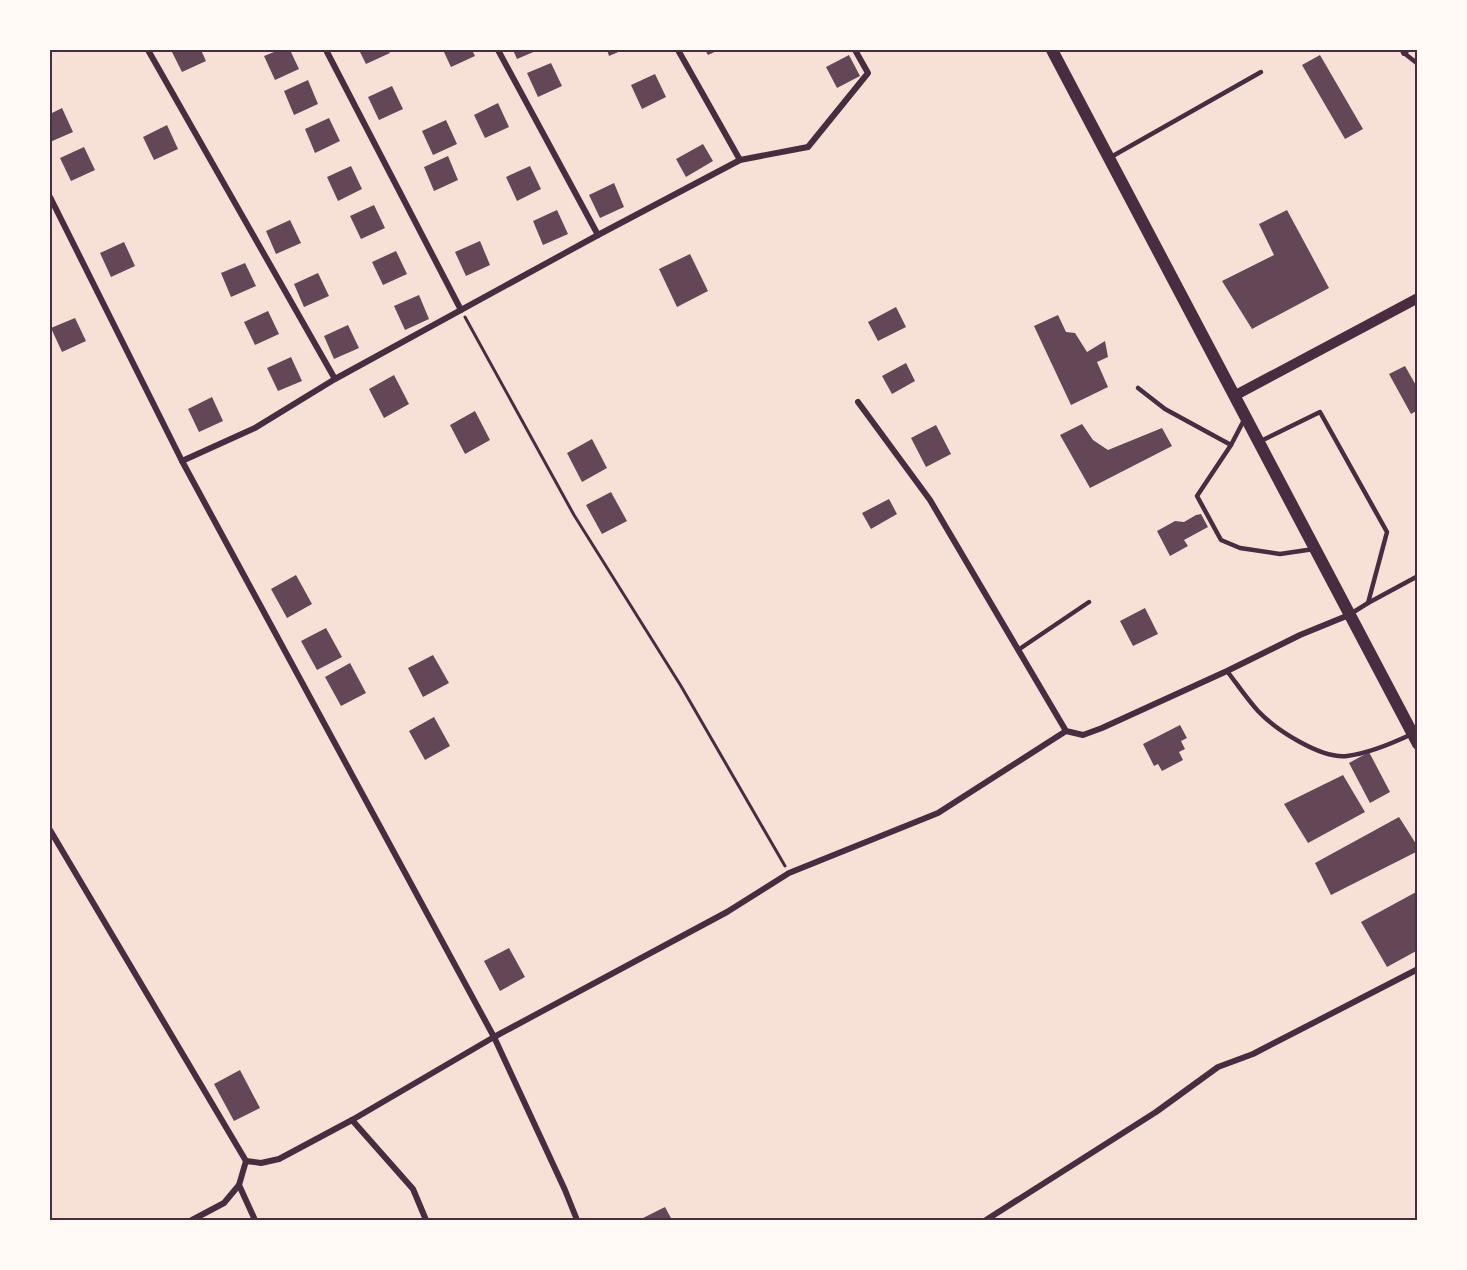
<svg xmlns="http://www.w3.org/2000/svg" width="1467" height="1270" viewBox="0 0 1467 1270" font-family="'Nunito Sans',sans-serif">
<style>
.building{fill:#644757}
.lines{fill:none;stroke-linecap:round;stroke-linejoin:round}
.path{stroke:#4a2c40;stroke-width:3}
.service{stroke:#4a2c40;stroke-width:4.5}
.minor{stroke:#4a2c40;stroke-width:6}
.tertiary{stroke:#4a2c40;stroke-width:10}
.secondary{stroke:#4a2c40;stroke-width:12}
.neatline{fill:none;stroke:#4a2c40;stroke-width:2}
</style>
<rect width="100%" height="100%" fill="#f7e1d7"/>
<g class="building">
<polygon points="171,50 201,50 206,61 182,72"/>
<polygon points="279,50 290,50 299,69 275,80 264,56"/>
<polygon points="359,50 388,50 390,53 366,64"/>
<polygon points="443,50 472,50 475,56 451,67"/>
<polygon points="513,50 538,50 517,59"/>
<polygon points="607,50 623,50 609,56"/>
<polygon points="705,50 719,50 708,55"/>
<polygon points="849,55 860,76 837,88 826,67"/>
<polygon points="1320,55 1363,129 1345,139 1302,65"/>
<polygon points="551,63 562,86 538,97 527,73"/>
<polygon points="655,74 666,97 642,109 631,85"/>
<polygon points="308,80 318,104 294,115 284,91"/>
<polygon points="392,86 403,109 379,120 368,97"/>
<polygon points="498,103 509,127 485,138 474,115"/>
<polygon points="62,108 73,132 50,142 50,114"/>
<polygon points="329,118 340,141 315,153 305,129"/>
<polygon points="446,120 457,144 433,155 422,131"/>
<polygon points="167,125 178,149 154,160 143,137"/>
<polygon points="703,144 713,161 686,177 676,159"/>
<polygon points="84,147 95,170 71,181 60,158"/>
<polygon points="448,156 458,180 434,191 424,167"/>
<polygon points="351,166 362,189 338,201 327,177"/>
<polygon points="530,166 541,189 517,201 506,177"/>
<polygon points="614,183 624,207 600,218 589,195"/>
<polygon points="374,205 385,228 361,239 350,216"/>
<polygon points="557,210 568,234 543,245 533,221"/>
<polygon points="1287,210 1329,288 1252,329 1222,281 1274,255 1259,224"/>
<polygon points="290,220 301,243 276,254 266,231"/>
<polygon points="480,241 490,265 466,276 455,252"/>
<polygon points="124,242 135,266 111,277 100,253"/>
<polygon points="396,251 407,274 383,285 372,262"/>
<polygon points="690,254 708,291 677,307 659,269"/>
<polygon points="245,263 256,286 231,297 221,273"/>
<polygon points="318,273 329,296 304,307 294,284"/>
<polygon points="419,295 429,319 405,330 394,306"/>
<polygon points="896,307 906,327 878,341 868,322"/>
<polygon points="268,311 279,334 255,345 244,322"/>
<polygon points="1058,315 1066,332 1075,333 1087,352 1105,341 1108,357 1097,362 1108,387 1071,405 1034,326"/>
<polygon points="75,318 86,341 62,352 51,328"/>
<polygon points="348,325 359,348 334,359 324,336"/>
<polygon points="291,357 302,381 278,391 267,368"/>
<polygon points="906,363 915,381 892,394 882,376"/>
<polygon points="1405,366 1418,389 1418,410 1411,414 1389,374"/>
<polygon points="394,375 409,404 384,418 369,389"/>
<polygon points="212,397 223,421 199,432 188,409"/>
<polygon points="475,411 490,440 465,454 450,425"/>
<polygon points="1082,424 1093,440 1108,450 1162,428 1172,446 1090,488 1060,435"/>
<polygon points="936,425 951,454 926,467 911,438"/>
<polygon points="592,439 607,468 582,482 567,453"/>
<polygon points="611,492 627,521 602,534 586,505"/>
<polygon points="889,499 897,514 871,529 862,513"/>
<polygon points="1201,514 1208,527 1184,540 1188,546 1170,556 1157,531 1175,521 1184,522 1196,515"/>
<polygon points="296,575 312,604 287,618 271,589"/>
<polygon points="1145,608 1158,634 1133,646 1120,621"/>
<polygon points="326,628 342,657 317,670 301,641"/>
<polygon points="433,655 449,683 423,697 408,668"/>
<polygon points="350,663 366,693 341,706 325,677"/>
<polygon points="434,717 450,746 425,760 409,731"/>
<polygon points="1180,725 1187,738 1181,741 1185,749 1179,752 1183,760 1162,771 1158,764 1154,766 1143,744"/>
<polygon points="1369,752 1390,792 1370,803 1349,763"/>
<polygon points="1343,775 1365,812 1308,843 1284,804"/>
<polygon points="1399,817 1418,847 1418,851 1331,895 1315,863"/>
<polygon points="1418,891 1418,950 1387,967 1361,922"/>
<polygon points="509,948 525,977 500,991 484,961"/>
<polygon points="240,1070 260,1108 234,1121 214,1084"/>
<polygon points="665,1207 672,1220 639,1220"/>
</g>
<g class="lines">
<polyline class="path" points="465,317 574,515 681,686 785,866"/>
<g class="service">
<polyline points="1404,53 1418,64"/>
<polyline points="1111,157 1261,72"/>
<polyline points="1138,388 1165,409 1231,445"/>
<polyline points="1244,420 1231,445 1197,496 1221,540 1240,548 1280,554 1314,549"/>
<polyline points="1261,441 1320,412 1387,532 1368,603"/>
<polyline points="1352,613 1368,603 1418,576"/>
<polyline points="1018,650 1089,602"/>
<path d="M1227,671C1237,684 1247,699 1258,711C1276,730 1321,759 1347,756C1370,753 1391,744 1412,734"/>
</g>
<g class="minor">
<polyline points="148,50 335,379"/>
<polyline points="326,50 461,310"/>
<polyline points="498,50 598,235"/>
<polyline points="678,50 740,160"/>
<polyline points="1403,50 1404,53 1407,50"/>
<polyline points="50,197 182,461 494,1037 565,1190 577,1220"/>
<polyline points="858,402 930,500 1066,731 1083,735 1102,728 1227,671 1300,635 1349,615"/>
<polyline points="182,461 255,428 335,379 598,235 740,160 808,147 868,73 855,50"/>
<polyline points="50,830 246,1161"/>
<polyline points="352,1120 413,1189 426,1220"/>
<polyline points="239,1185 255,1220"/>
<polyline points="192,1220 224,1203 239,1185 246,1161 261,1163 279,1159 352,1120 494,1037 727,912 789,873 938,813 1066,731"/>
<polyline points="986,1220 1156,1112 1218,1067 1253,1054 1418,969"/>
</g>
<polyline class="tertiary" points="1234,396 1418,298"/>
<polyline class="secondary" points="1052,50 1418,744"/>
</g>
<rect width="1467" height="1270" fill="none" stroke="#fffaf5" stroke-width="102"/>
<rect x="51" y="51" width="1365" height="1168" class="neatline"/>
</svg>
